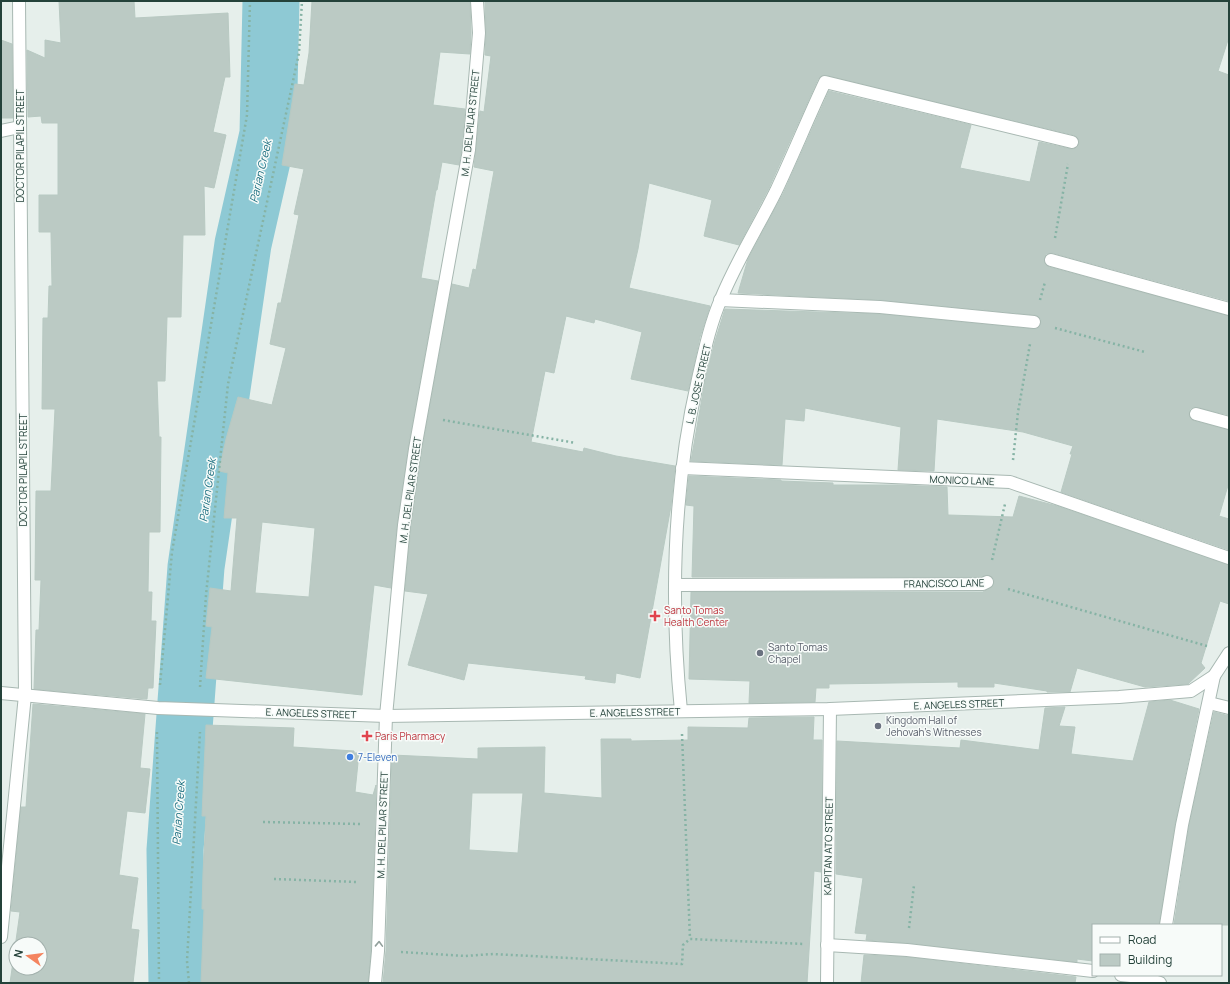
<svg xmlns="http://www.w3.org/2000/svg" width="1230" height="984" viewBox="0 0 1230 984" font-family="Manrope,sans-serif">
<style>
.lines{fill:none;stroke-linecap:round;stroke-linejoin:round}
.river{stroke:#8ec9d4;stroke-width:57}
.building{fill:#bbcac4;stroke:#b8c9c2;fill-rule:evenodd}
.service-casing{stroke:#a8b8b2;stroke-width:14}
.minor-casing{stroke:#a8b8b2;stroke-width:14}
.tertiary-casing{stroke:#a8b8b2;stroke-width:14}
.path{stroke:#86b3a5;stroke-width:2.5;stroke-dasharray:2 3;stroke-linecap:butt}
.service{stroke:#fff;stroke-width:12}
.minor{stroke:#fff;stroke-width:12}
.tertiary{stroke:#fff;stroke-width:12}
.oneway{stroke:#92a09c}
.health-dot{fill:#e0444e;stroke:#f7fbf9;stroke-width:1.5}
.worship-dot{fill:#6b7280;stroke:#f7fbf9;stroke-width:1.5}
.shop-dot{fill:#3f7fe0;stroke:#f7fbf9;stroke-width:1.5}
.labels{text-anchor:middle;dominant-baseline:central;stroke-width:3;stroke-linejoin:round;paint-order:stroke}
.street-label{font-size:10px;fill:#24423a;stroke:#f7fbf9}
.health-label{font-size:10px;fill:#be3a42;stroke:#f7fbf9;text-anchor:start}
.worship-label{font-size:10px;fill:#5b616d;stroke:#f7fbf9;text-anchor:start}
.shop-label{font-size:10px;fill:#366cbe;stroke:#f7fbf9;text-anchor:start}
.water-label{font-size:11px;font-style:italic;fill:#1c6f80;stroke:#f7fbf9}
</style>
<rect width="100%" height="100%" fill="#e6efeb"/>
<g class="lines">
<polyline class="river" points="177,983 175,850 196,567 243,244 268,134 271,1"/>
</g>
<g class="building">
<polygon points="59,1 134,1 135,18 228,13 230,77 225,77 213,132 226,135 214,188 204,186 205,235 183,235 181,317 167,317 165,381 157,381 159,437 161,437 160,532 149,532 148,592 152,592 151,621 156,621 153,688 148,688 147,699 34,689 36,630 39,630 41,580 35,580 36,491 51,491 55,409 42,409 43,318 48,318 49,286 52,286 51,232 39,232 39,195 58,195 58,123 42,123 41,116 28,117 27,50 45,58 45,40 61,43"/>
<path d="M312,1H470L471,33L470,54L440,52L433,105L465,109L462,149L459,165L442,162L437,190H436L421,278L438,281L408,448L397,524L391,588L374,585L362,695L206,678L212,627L206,626L210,588L231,591L237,518H224L228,473L219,471L226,439L238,397L272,405L286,348L270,344L278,303H281L299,215L294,214L304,169L282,165L295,84L304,85L309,53ZM262,522L315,528L309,597L255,593Z"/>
<polygon points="485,1 1229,1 1229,37 1218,71 1229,75 1229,301 1053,253 1046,254 1044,262 1049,267 1229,316 1229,415 1194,407 1190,409 1189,416 1194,421 1229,430 1229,482 1219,516 1229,519 1229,550 1061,492 1072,454 1070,454 1073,446 1023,432 937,419 934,471 898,470 901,427 805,408 804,421 785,419 782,465 691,461 705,381 715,341 725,309 879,314 1033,329 1037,329 1041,323 1041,319 1035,315 881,300 738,293 748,259 783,194 829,91 971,125 960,168 1030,182 1039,142 1071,149 1074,149 1079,144 1079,140 1074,135 824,75 818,79 769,188 739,245 704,236 712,200 649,183 638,249 629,288 710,306 700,337 688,391 631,379 642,332 595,319 594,323 566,316 554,373 545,371 531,442 583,452 584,448 616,456 675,466 671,506 640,678 616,673 615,683 585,679 586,676 468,663 464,680 408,665 428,594 405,591 411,526 422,450 452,284 469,288 473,269 476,270 494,171 474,167 480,111 484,112 491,56 485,55 486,33"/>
<polygon points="1,40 12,44 13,118 1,118"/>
<polygon points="689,476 781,480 781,481 833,483 833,485 897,485 947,487 948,515 1013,517 1019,496 1057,506 1229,565 1229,604 1220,601 1201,663 1205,668 1188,684 1145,687 1077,668 1070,692 1047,692 1047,691 994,683 994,687 958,687 958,682 829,684 829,688 816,688 815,702 749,703 750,681 689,679 691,592 983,592 993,586 994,579 987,575 981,577 692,577 694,506 686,505"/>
<polygon points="1170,700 1199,709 1175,824 1159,925 1093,925 1093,961 1077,959 1077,962 908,943 866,940 867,934 855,933 863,878 836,874 837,741 960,748 961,740 1039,750 1045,708 1065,707 1059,726 1075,727 1071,754 1133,761 1149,702"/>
<path d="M33,704L145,714L140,768L150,769L145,813L127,811L119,875L138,878L131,929L139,930L133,983H10L20,912L11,911L21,807H26ZM16,944H40V968H16Z"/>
<polygon points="1214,712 1229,716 1229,925 1174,925 1189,826"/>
<path d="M814,717L813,740H822L821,872L814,871L807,983H383L386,951L392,755L478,759V748L545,747L544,793L602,798L601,739H631V741L688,740V727L748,728L749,718ZM472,793H523L518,853L469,850Z"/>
<polygon points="206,725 294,728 293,747 354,751 354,753 359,753 355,792 373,795 376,785 371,951 368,983 201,983 204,909 202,909 203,873 206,816 202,816"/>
<polygon points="864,955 906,957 1076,977 1075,983 861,983"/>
</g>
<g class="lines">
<defs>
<g id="service">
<polyline points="1,131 20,127"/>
<polyline points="1051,260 1229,309"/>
<polyline points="720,300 880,307 1034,322"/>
<polyline points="1196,414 1229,423"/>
<polyline points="682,468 1010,482 1229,558"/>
<polyline points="675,585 983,584 987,582"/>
<polyline points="1209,703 1229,708"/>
<path d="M681,711C670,600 673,488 698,379C704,353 710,324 721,299C736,262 758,227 776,191C793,155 808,118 825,82L1072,142"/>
<polyline points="1166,925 1182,825 1214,676"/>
<polyline points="827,945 907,950 1093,971"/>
<polyline points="1121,975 1141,977 1160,983"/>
</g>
<polyline id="minor" points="827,983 830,709"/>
<g id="tertiary">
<polyline points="1,693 158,708 386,716 830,709 1119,697 1191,691 1214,676 1229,653"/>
<polyline points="1,937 25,695 19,1"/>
<polyline points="375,983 378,951 386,716 404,525 415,449 469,150 479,33 477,1"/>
</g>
</defs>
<use href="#service" class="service-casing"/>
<use href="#minor" class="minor-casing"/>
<use href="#tertiary" class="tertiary-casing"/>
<g class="path">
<polyline points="1055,238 1068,164"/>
<polyline points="1040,300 1045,282"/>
<polyline points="1055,328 1145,352"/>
<polyline points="443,420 576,443"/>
<polyline points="1013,460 1018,412 1030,344"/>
<polyline points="992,560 1005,504"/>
<polyline points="1008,589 1207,646"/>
<polyline points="160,685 172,552 247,115 250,1"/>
<polyline points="200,687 206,595 228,384 299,53 302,1"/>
<polyline points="157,732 159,983"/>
<polyline points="682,734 690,939"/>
<polyline points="263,822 361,824"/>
<polyline points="274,879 357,882"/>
<polyline points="909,928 914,885"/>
<polyline points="401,952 465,956 493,954 682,964 683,945 690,939 805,944"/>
<polyline points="189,983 187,961 200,732"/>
</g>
<use href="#service" class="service"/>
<use href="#minor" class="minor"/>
<use href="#tertiary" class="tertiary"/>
</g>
<defs><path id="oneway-chevron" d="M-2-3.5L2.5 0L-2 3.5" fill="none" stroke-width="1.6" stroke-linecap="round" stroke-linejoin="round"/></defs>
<use class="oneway" href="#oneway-chevron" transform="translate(379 944) rotate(-88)"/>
<g class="health-dot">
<path d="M653 610h4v4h4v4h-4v4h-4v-4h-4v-4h4z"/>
<path d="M365 730h4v4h4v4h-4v4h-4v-4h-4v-4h4z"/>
</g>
<g class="worship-dot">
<circle cx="760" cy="653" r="4"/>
<circle cx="878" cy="726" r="4"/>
</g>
<circle class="shop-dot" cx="350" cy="757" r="4"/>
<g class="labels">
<g class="street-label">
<text transform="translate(470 123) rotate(-84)">M. H. DEL PILAR STREET</text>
<text transform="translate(20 146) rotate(-90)">DOCTOR PILAPIL STREET</text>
<text transform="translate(698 384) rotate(-77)">L. B. JOSE STREET</text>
<text transform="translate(23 470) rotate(-90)">DOCTOR PILAPIL STREET</text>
<text transform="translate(962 480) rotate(2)">MONICO LANE</text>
<text transform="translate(410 490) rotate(-82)">M. H. DEL PILAR STREET</text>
<text transform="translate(944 583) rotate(-1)">FRANCISCO LANE</text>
<text transform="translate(959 704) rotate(-2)">E. ANGELES STREET</text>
<text transform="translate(635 712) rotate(-1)">E. ANGELES STREET</text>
<text transform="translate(311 713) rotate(2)">E. ANGELES STREET</text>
<text transform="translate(382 825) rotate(-88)">M. H. DEL PILAR STREET</text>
<text transform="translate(828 846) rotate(-89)">KAPITAN ATO STREET</text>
</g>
<g class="health-label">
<text x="664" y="610">Santo Tomas<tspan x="664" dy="12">Health Center</tspan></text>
<text x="375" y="736">Paris Pharmacy</text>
</g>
<g class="worship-label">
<text x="768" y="647">Santo Tomas<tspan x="768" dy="12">Chapel</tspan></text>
<text x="886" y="720">Kingdom Hall of<tspan x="886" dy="12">Jehovah's Witnesses</tspan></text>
</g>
<g class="shop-label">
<text x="358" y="757">7-Eleven</text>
</g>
<g class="water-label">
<text transform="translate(260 171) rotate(-77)">Parian Creek</text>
<text transform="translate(207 490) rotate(-82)">Parian Creek</text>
<text transform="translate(178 813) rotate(-86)">Parian Creek</text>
</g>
</g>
<rect width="1230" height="984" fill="none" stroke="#24423a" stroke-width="4"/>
<rect x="1092" y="924" width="130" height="52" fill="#f7fbf9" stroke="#a3b1ad"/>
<rect x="1100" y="937" width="20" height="6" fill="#ffffff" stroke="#a3b1ad"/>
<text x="1128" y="944" font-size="12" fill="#24423a">Road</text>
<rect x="1100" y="954" width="20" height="12" fill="#bbcac4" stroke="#a3b1ad"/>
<text x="1128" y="964" font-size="12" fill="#24423a">Building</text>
<g transform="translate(28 956) rotate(284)"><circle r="19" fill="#f7fbf9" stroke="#a3b1ad"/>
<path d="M0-3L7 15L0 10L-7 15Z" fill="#f4845f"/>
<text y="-6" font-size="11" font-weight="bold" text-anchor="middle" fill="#24423a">N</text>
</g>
</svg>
